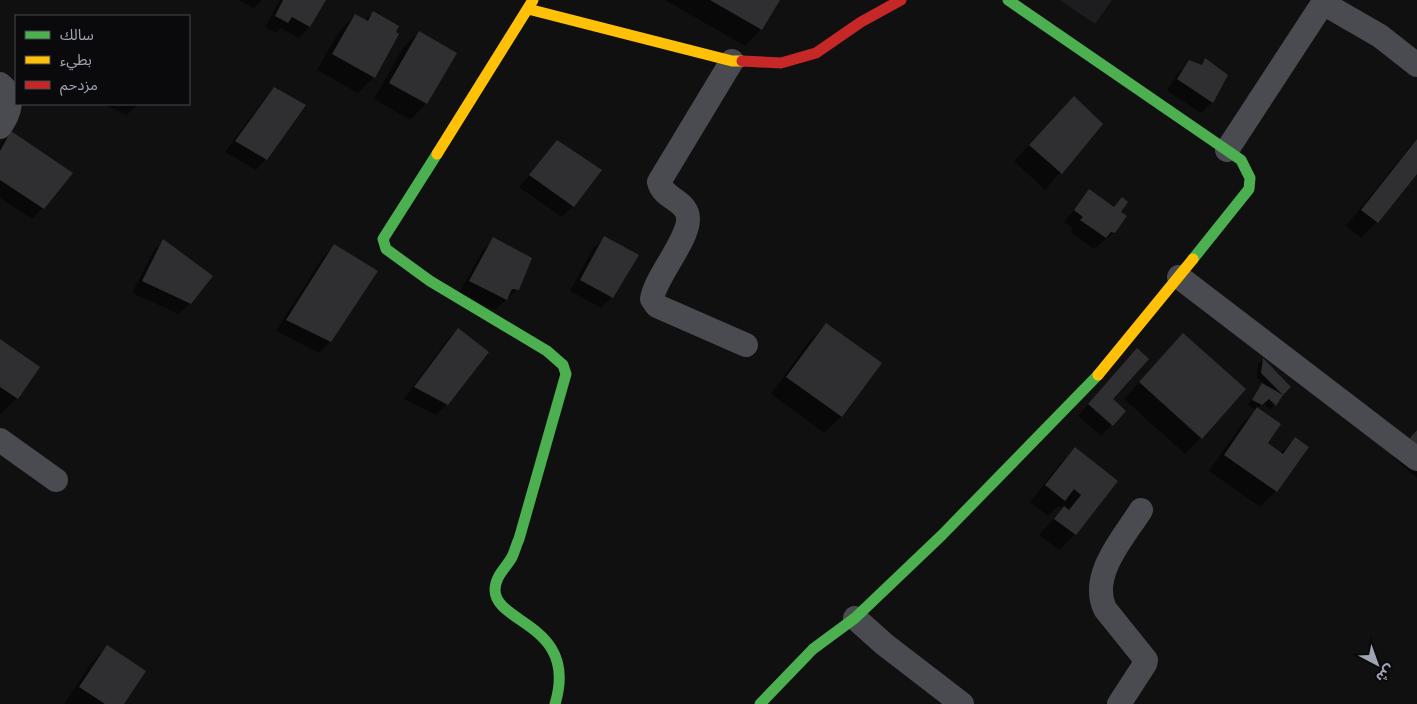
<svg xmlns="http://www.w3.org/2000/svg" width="1417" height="704" viewBox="0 0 1417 704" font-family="'Fira Sans','Noto Sans Arabic',sans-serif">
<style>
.built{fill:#1d1d1f}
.shadow{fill:#0007}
.building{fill:#2f2f31}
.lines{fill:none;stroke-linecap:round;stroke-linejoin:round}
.street{stroke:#4a4b50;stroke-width:24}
.fast{stroke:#4caf50;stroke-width:11}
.slow{stroke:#ffc107;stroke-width:11}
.jam{stroke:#c62828;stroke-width:11}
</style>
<rect width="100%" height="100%" fill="#101010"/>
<polygon class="built" points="1060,0 1112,0 1095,24"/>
<g class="shadow">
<polygon points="239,0 262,0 254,8"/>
<polygon points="280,0 324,0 309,27 299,38 281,28 276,33 265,27"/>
<polygon points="665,0 778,0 761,29 745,46"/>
<polygon points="373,13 374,77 358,93 317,70 339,32 355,15 365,21"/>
<polygon points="419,32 455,53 426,104 410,120 374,99 403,48"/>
<polygon points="1205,60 1212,102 1201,113 1167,91 1179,72 1190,61 1200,65"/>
<polygon points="274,88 266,159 256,170 225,152 264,99"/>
<polygon points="103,104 138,104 127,115"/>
<polygon points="1058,114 1101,124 1045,190 1014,161"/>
<polygon points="11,132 43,208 32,219 0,198 0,144"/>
<polygon points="1417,138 1417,172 1377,222 1361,238 1346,226"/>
<polygon points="557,141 573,206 562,217 519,187"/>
<polygon points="1089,191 1113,208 1122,199 1114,232 1094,249 1070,232 1073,228 1064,222"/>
<polygon points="604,238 612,297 601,308 570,291 593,249"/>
<polygon points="494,239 518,289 495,310 459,293 483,250"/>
<polygon points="163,241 190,303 179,314 132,293 153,252"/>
<polygon points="334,246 330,342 319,353 276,331 323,257"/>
<polygon points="826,324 880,363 841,417 824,433 771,394 810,340"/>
<polygon points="458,329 447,404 436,415 404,399 447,340"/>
<polygon points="0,341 39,368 17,398 0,415"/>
<polygon points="1167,351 1201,438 1185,454 1124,399"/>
<polygon points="1263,360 1290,387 1270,410 1263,403 1257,409 1266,443 1280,453 1295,439 1276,491 1260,507 1209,471 1241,425 1256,410 1248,405 1263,384 1257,378 1258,364"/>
<polygon points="1126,361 1111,399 1124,411 1101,436 1078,416"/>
<polygon points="1417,430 1417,478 1393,457"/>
<polygon points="1075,449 1116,482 1075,534 1059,550 1039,535 1063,509 1058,506 1048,516 1030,502 1059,465"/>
<polygon points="107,647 123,704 64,704 91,663"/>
</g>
<g class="building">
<polygon points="283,0 326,0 310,27 292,17 288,23 275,16"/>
<polygon points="710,0 780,0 762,30"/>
<polygon points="373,11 399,26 396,32 399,34 375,78 332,54 355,14 368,21"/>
<polygon points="419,31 457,53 427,104 389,83"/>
<polygon points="1205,58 1228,75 1213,103 1177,79 1189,60 1202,65"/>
<polygon points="274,87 306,105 267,160 235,141"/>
<polygon points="1074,96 1103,124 1062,174 1029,145"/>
<polygon points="11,131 73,173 44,209 0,180 0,151"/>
<polygon points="1417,139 1417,174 1378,223 1361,210"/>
<polygon points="557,140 602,170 574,207 529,175"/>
<polygon points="1089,189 1114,207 1122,197 1128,202 1121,212 1127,216 1115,233 1111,232 1106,238 1080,220 1083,217 1074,210"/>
<polygon points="604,236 639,255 613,298 580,280"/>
<polygon points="493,237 532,258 519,290 512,289 507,300 469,281"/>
<polygon points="163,239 213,276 191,304 142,281"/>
<polygon points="334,244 378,271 331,342 286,320"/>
<polygon points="826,323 882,363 842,417 786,377"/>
<polygon points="458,328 489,352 448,405 414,387"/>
<polygon points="1183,333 1246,389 1202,439 1139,382"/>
<polygon points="0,339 40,367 18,399 0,387"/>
<polygon points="1137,348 1149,359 1113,399 1126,411 1113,426 1088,404"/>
<polygon points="1263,358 1291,387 1283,395 1261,373"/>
<polygon points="1262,383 1283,395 1276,406 1269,399 1262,405 1252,400"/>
<polygon points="1257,407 1281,424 1268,443 1283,454 1295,437 1309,447 1277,492 1224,455"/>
<polygon points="1417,430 1417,448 1408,440"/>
<polygon points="1075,447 1118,481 1076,535 1054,519 1064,506 1069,510 1081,495 1074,489 1065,501 1045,485"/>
<polygon points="107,645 146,671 124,704 105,704 79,687"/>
</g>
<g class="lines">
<g class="street">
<polyline points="1323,3 1380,36 1417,65"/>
<path d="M732,61L659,182C663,198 682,199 687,213C695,233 655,276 652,299L657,306L746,345"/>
<path d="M0,84C16,96 10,113 0,127"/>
<polyline points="1227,150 1325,0"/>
<polyline points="1179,277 1417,459"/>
<polyline points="0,440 56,480"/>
<polyline points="855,618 884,644 962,704"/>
<path d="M1119,704L1145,664L1146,660L1105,609C1089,575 1124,537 1141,510"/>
</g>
<g class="fast">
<polyline points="1008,0 1241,160 1250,178 1249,189 1193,259"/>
<path d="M437,154L383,239L386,249L430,281L547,351L563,365L566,374L519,539C516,545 515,551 512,557C506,568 495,576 495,590C495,624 579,624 555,704"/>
<polyline points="760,704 813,649 855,618 942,535 1098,375"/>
</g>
<g class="slow">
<polyline points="528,9 732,61 742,61"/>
<polyline points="437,154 533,0"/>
<polyline points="1098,375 1193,259"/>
</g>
<polyline class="jam" points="742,61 781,63 816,53 861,22 901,0"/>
</g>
<rect x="15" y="15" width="175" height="90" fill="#0a0a0c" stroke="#46484e"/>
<rect x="25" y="31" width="25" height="8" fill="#4caf50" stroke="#46484e"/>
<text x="60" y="40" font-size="15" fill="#9fa4b2">سالك</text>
<rect x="25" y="56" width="25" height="8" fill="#ffc107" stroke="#46484e"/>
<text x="60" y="65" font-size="15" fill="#9fa4b2">بطيء</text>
<rect x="25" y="81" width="25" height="8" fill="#c62828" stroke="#46484e"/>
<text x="60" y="90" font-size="15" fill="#9fa4b2">مزدحم</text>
<g transform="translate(1377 664) rotate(139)" stroke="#0a0a0c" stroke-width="4" paint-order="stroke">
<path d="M0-4L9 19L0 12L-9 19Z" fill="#9fa4b2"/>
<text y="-8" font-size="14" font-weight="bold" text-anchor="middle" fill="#9fa4b2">ش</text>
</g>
</svg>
